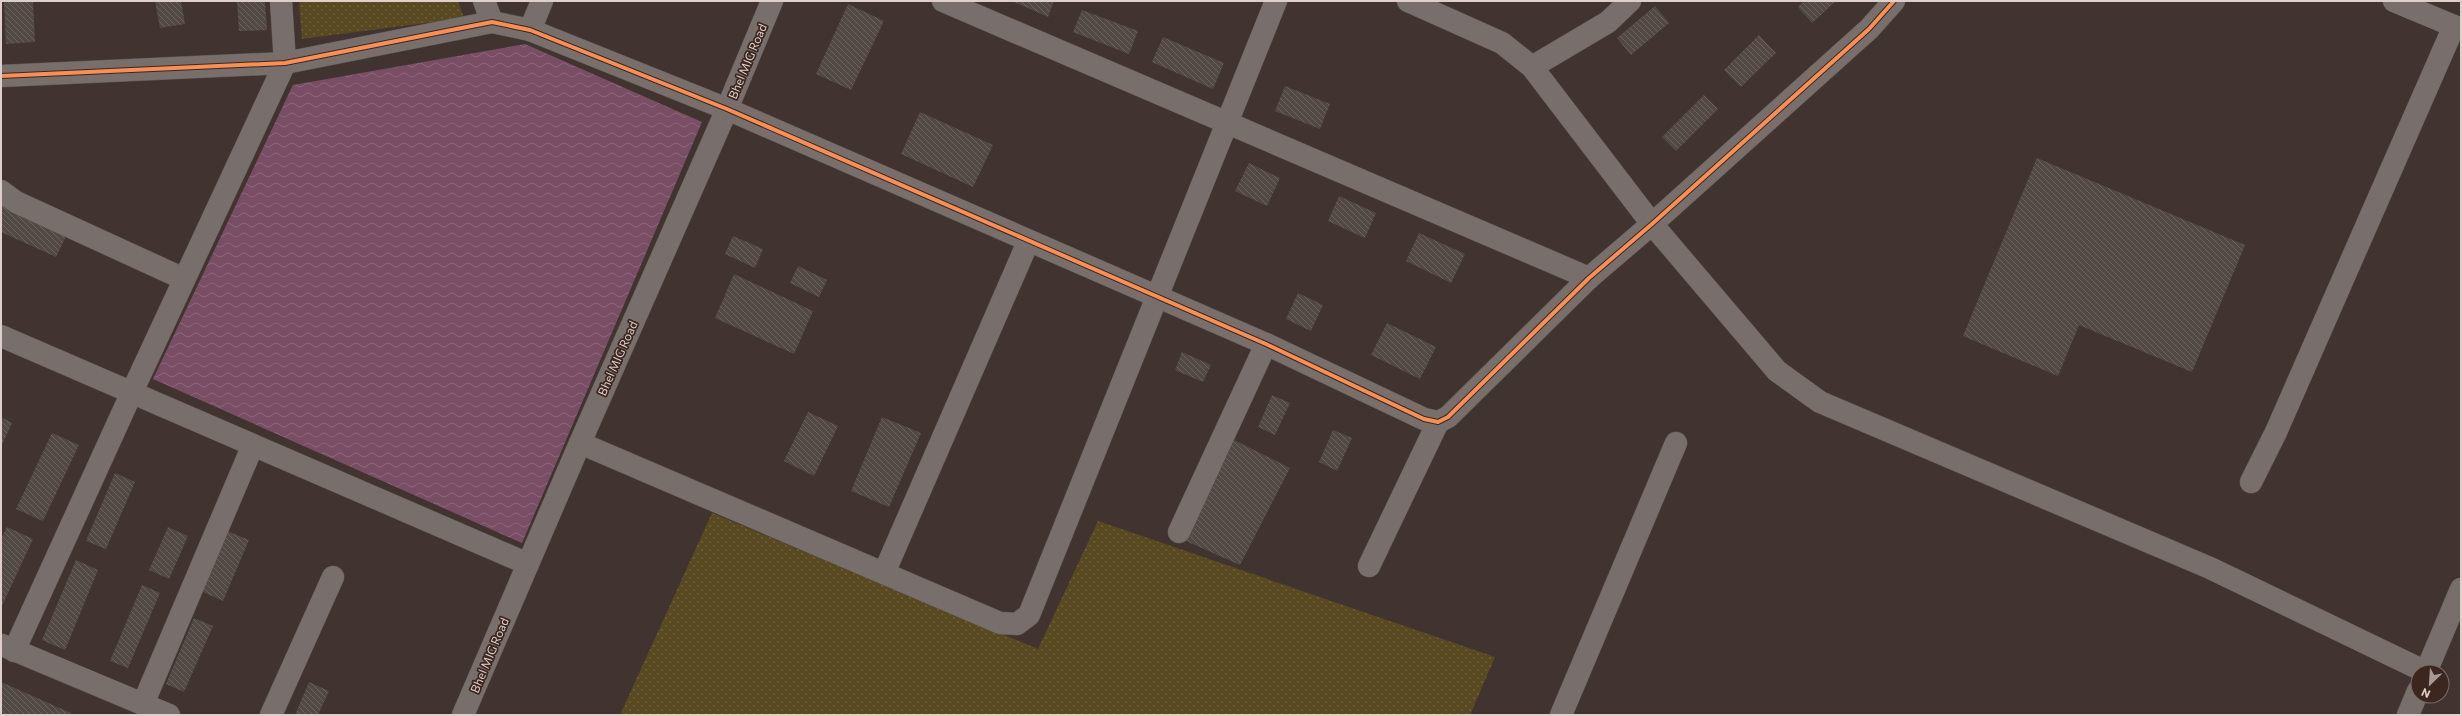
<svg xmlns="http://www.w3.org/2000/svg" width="2462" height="716" viewBox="0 0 2462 716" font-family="Commissioner,sans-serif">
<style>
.green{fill:url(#green-dots)}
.water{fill:url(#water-waves)}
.building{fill:url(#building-back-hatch)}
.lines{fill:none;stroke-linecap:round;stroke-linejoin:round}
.minor-casing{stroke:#5e534f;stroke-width:23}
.minor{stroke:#786f6c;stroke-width:22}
.cycleway-casing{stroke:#3c2720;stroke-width:6}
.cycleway{stroke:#f78f57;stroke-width:4}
.labels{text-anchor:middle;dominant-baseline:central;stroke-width:3.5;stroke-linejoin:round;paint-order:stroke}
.street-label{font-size:12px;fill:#decfcb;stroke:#3c2720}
</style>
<defs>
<pattern id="green-dots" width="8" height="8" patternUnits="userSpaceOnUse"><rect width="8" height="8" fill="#584921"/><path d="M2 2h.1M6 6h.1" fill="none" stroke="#706240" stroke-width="1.8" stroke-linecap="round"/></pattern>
<pattern id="water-waves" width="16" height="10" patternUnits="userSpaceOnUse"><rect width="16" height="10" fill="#794e65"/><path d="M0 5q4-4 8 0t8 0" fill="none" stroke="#8c667a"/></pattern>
<pattern id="building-back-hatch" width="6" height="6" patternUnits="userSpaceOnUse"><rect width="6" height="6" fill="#524944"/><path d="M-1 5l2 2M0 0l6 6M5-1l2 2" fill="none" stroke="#6a625e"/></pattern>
</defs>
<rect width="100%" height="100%" fill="#413430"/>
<g class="green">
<polygon points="299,1 458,1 464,18 302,39"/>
<polygon points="712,513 1038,649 1098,521 1495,657 1470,715 620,715"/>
</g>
<polygon class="water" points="525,44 702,122 522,543 153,379 293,85"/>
<g class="building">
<polygon points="4,1 33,1 35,42 6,44"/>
<polygon points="155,1 181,1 185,24 160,28"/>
<polygon points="237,1 265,1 267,30 239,31"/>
<polygon points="1012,1 1054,1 1048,17"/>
<polygon points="1804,1 1836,1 1812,23 1798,7"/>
<polygon points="848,4 884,21 851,90 816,74"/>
<polygon points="1655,6 1669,23 1631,55 1617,38"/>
<polygon points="1082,10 1138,31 1129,54 1073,32"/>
<polygon points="1759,35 1776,53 1741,87 1724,70"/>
<polygon points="1163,37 1224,63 1213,89 1152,62"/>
<polygon points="1285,86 1330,104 1320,129 1275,111"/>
<polygon points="1704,95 1718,109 1676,151 1662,137"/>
<polygon points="920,112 993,145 973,187 901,154"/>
<polygon points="2037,158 2245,245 2192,372 2079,325 2058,376 1963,336"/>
<polygon points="1249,163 1280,178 1267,206 1235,191"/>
<polygon points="1339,196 1376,213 1365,238 1328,221"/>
<polygon points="2,205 67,234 56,257 1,232"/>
<polygon points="1419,233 1465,254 1451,283 1406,261"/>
<polygon points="733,236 763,249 755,268 725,254"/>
<polygon points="798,266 827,280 819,297 790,283"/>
<polygon points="734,274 813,311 794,354 715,318"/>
<polygon points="1298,293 1323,305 1311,331 1286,319"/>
<polygon points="1387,323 1436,347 1420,379 1371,355"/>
<polygon points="1182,352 1211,365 1203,382 1175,370"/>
<polygon points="1272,395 1290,403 1275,435 1258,427"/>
<polygon points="808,412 838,426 814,476 784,461"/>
<polygon points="1,417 12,423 1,447"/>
<polygon points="882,417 921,433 889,507 851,491"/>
<polygon points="1333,430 1352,438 1337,471 1319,462"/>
<polygon points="52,433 79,445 43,521 16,509"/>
<polygon points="1230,438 1290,468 1240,565 1186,541"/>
<polygon points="115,473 135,482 106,549 86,541"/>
<polygon points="7,527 33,539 1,608 1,539"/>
<polygon points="168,527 188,536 169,579 149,570"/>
<polygon points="227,531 249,540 223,601 201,591"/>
<polygon points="76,560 98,570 65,650 42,640"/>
<polygon points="142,585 160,593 128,668 110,661"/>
<polygon points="194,618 213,626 184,692 166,684"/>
<polygon points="1,682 71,713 70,715 1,714"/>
<polygon points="309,682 329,691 318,715 295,715"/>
</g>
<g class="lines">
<defs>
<g id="minor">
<polyline points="484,1 492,22"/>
<polyline points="943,1 1589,278"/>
<polyline points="1408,1 1502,43 1532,67 1652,224 1777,371 1820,402 2210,568 2426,672"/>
<polyline points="2394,1 2461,29"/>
<polyline points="530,30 542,1"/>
<polyline points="1532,67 1608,22 1630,1"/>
<polyline points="1,76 285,63 492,22 530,30 727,109 1266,344 1424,419 1438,422 1448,417 1589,278 1652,224 1869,29 1894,1"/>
<polyline points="1,191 16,202 184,279"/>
<polyline points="1,336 528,564"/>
<polyline points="580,443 1000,623 1017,624 1029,615 1276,1"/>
<polyline points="2251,482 2276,432 2454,26"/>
<polyline points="1179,532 1266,344"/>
<polyline points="1369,566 1438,422"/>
<polyline points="884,573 1028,242"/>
<polyline points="2,645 169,715"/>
<polyline points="14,651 132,392 285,63 281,1"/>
<polyline points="2426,672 2461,589"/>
<polyline points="143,704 253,445"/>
<polyline points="271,715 333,577"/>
<polyline points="463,715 580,443 727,109 772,1"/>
<polyline points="1561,715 1676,443"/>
<polyline points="2408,715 2418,691"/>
</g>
</defs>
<use href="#minor" class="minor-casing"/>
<use href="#minor" class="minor"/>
<defs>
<polyline id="cycleway" points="1,76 285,63 492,22 530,30 727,109 1266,344 1424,419 1438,422 1448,417 1589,278 1652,224 1869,29 1894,1"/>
</defs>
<use href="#cycleway" class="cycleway-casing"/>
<use href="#cycleway" class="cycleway"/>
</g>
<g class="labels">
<g class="street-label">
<text transform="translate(747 61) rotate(-67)">Bhel MIG Road</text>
<text transform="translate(617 358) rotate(-66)">Bhel MIG Road</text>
<text transform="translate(489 655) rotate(-67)">Bhel MIG Road</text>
</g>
</g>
<rect width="2462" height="716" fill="none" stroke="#decfcb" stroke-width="4"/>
<g transform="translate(2430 684) rotate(205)"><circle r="19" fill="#3c2720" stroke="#7d6a64"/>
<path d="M0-3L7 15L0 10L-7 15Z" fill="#a79995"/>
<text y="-6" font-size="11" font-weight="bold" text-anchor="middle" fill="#decfcb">N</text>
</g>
</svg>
